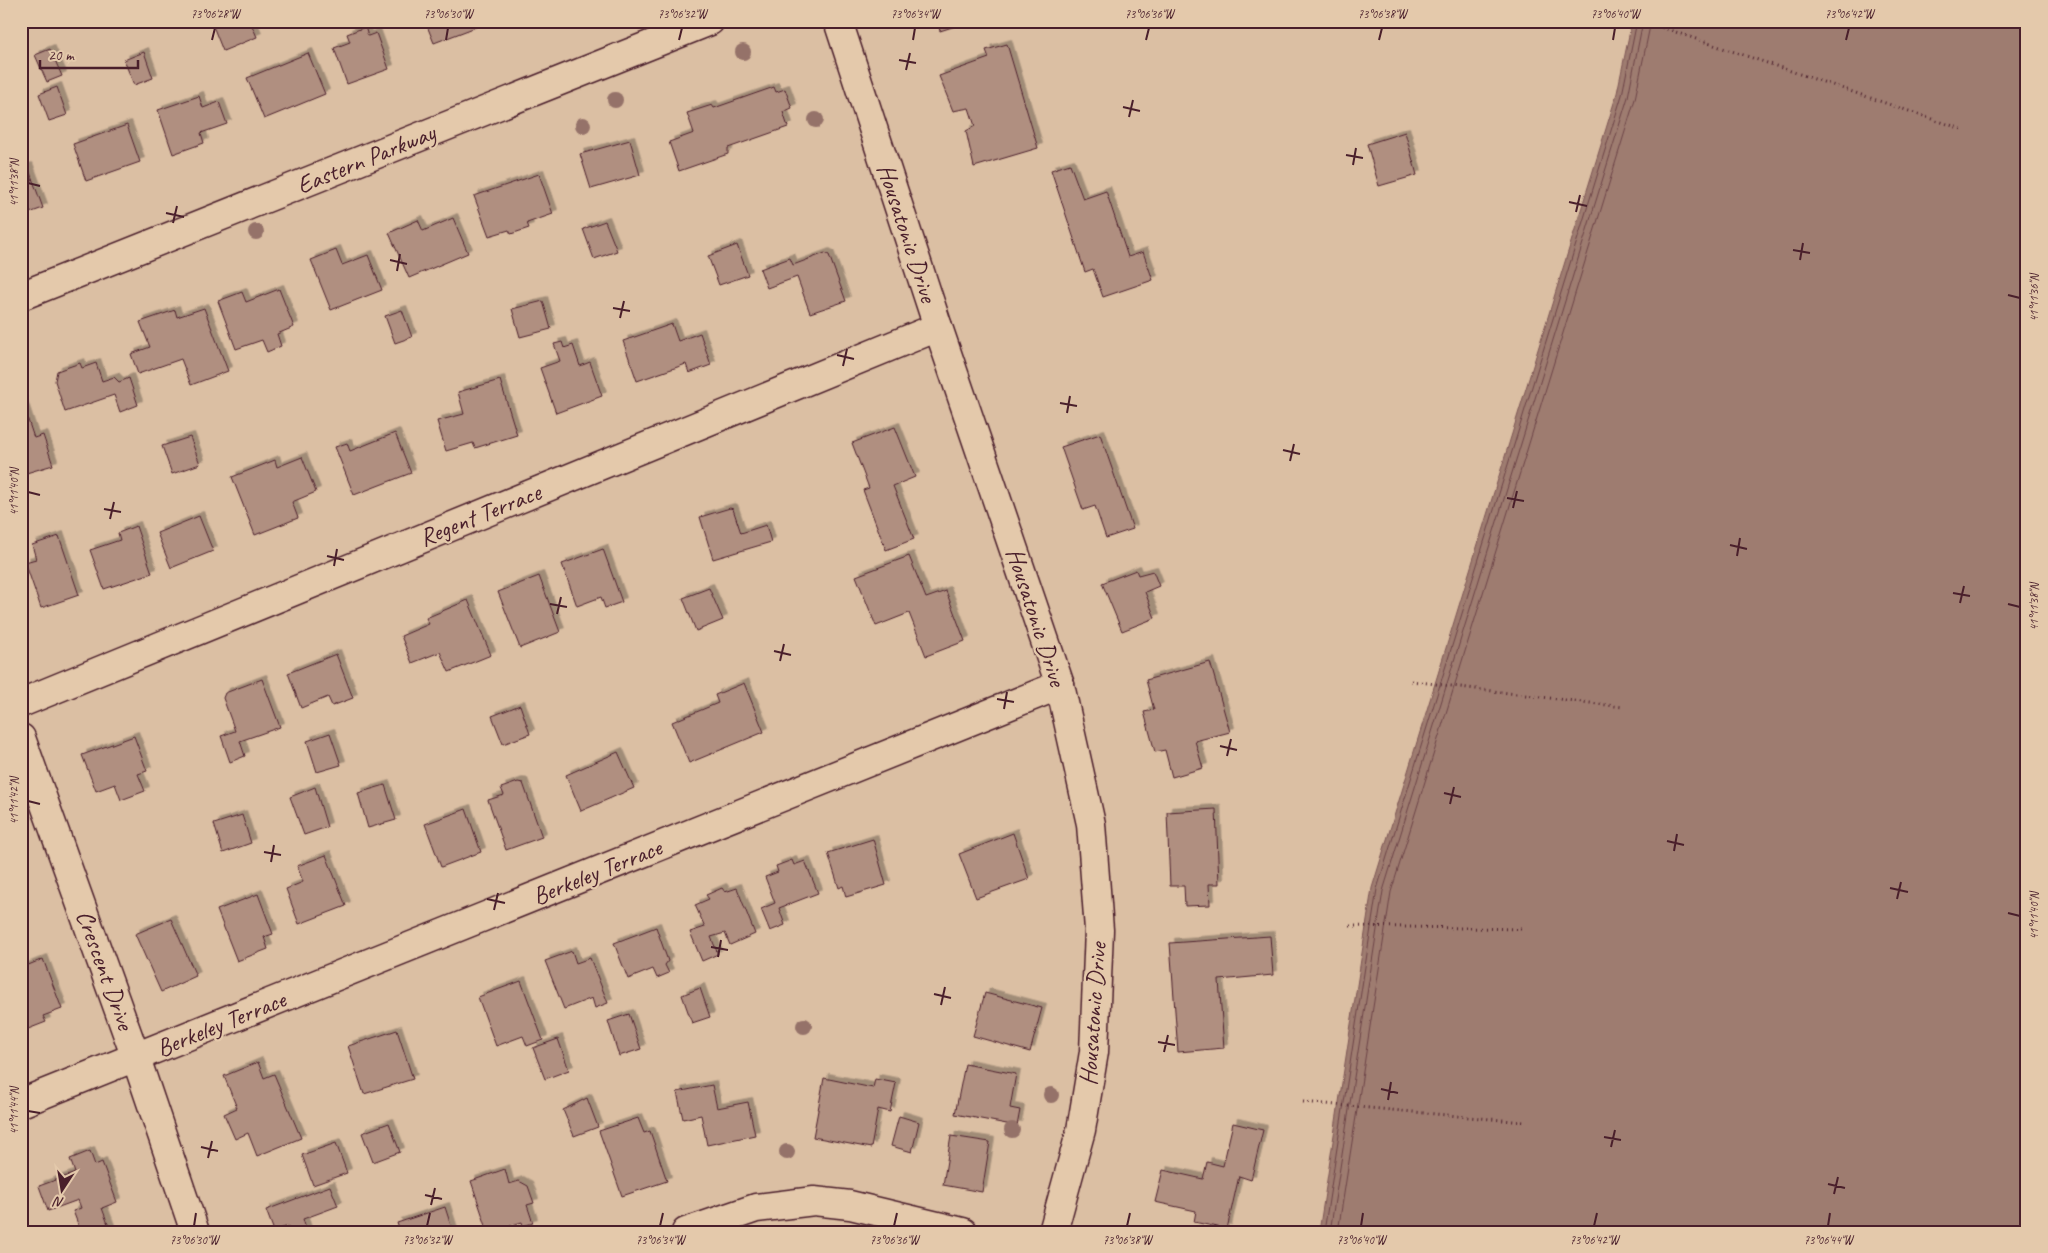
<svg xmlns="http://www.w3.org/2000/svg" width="2048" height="1253" viewBox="0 0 2048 1253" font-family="Caveat,sans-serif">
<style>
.water{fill:#9e7b70;stroke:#7c5654}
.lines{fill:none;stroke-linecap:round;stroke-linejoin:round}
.shore{stroke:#6c4447;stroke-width:1}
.building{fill:#b08f80;stroke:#4a1f2b;filter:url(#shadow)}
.minor-casing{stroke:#4a1f2b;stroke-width:31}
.path{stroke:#4a1f2b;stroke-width:3;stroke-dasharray:1 4;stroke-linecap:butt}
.minor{stroke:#e4c9ab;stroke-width:28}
.tree{fill:#957269}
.ticks{fill:none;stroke:#4a1f2b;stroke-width:2}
.labels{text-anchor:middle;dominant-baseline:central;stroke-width:4.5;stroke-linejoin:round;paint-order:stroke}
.street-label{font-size:25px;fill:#4a1f2b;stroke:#e4c9ab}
.neatline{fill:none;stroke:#4a1f2b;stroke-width:2}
.ticks-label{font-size:12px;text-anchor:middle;fill:#4a1f2b}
</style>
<defs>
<filter id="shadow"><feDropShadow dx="4.5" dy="-4.5" stdDeviation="0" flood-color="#0004"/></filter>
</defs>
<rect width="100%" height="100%" fill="#dbbfa3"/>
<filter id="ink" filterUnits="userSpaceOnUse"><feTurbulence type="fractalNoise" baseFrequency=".02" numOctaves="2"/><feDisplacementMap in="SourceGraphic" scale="10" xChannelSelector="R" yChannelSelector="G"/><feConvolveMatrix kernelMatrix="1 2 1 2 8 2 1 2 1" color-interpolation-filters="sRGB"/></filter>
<g filter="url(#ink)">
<polygon class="water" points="1632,21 2027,21 2027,1232 1319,1232 1372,888 1617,93"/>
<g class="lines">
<g class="shore">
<polyline points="1324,1232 1377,889 1622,95 1637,21"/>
<polyline points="1330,1232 1383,891 1628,97 1643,21"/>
<polyline points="1338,1232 1391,892 1635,99 1651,21"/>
</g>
</g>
<g class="building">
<polygon points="211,21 250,21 257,37 223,51"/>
<polygon points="425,21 474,21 476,27 434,43"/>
<polygon points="937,21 971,21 940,31"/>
<polygon points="365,27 368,36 376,33 389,69 347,84 334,48 350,42 347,34"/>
<polygon points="1007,44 1038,148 974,167 966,131 975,126 969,108 953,111 939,76 989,58 986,50"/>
<polygon points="50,49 62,76 47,82 35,55"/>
<polygon points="144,52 153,78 134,85 124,60"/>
<polygon points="308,53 325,94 264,119 247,78"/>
<polygon points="57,87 67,115 49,121 39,94"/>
<polygon points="774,87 776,92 785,89 792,108 783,112 788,127 728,148 728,154 679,171 669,142 694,133 687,113 712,105 714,108"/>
<polygon points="199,96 203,108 219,102 227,124 201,133 204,143 173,154 158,110"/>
<polygon points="127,125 140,162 86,181 73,144"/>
<polygon points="1405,132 1417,175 1379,186 1367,144"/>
<polygon points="630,140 640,175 591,189 580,154"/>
<polygon points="1070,164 1083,199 1106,191 1128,257 1143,252 1153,280 1103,297 1093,269 1085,272 1051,170"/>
<polygon points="28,167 43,208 21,216 21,169"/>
<polygon points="539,174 553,214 527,223 529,228 511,234 509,230 489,236 474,196"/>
<polygon points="453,218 468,253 409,278 389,233 418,220 423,231"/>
<polygon points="605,221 617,251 594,259 583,229"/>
<polygon points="737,245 748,275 719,285 708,256"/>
<polygon points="336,250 342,265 368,255 382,290 331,310 311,260"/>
<polygon points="825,253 829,255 846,301 810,313 797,277 767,288 760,269 790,258 793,265"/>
<polygon points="279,289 294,327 277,334 281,346 267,352 262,340 236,349 218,301 242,292 246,302"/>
<polygon points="543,301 551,329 520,337 512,309"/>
<polygon points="204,308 228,371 191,385 181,359 138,374 131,354 150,347 140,322 175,310 177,317"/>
<polygon points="402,310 412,337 395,343 385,316"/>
<polygon points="672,324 678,341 700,333 711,365 689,373 686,364 637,381 623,341"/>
<polygon points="562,342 564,348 573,345 580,366 590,362 602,396 556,413 540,368 560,361 554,344"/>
<polygon points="80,363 82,368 96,363 102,381 114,377 119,382 129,378 138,405 120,412 114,395 65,412 55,381 57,371"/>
<polygon points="500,380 517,435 475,448 473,443 446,451 437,421 464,414 458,392"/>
<polygon points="21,399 34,438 43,435 53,465 23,474 21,468"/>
<polygon points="895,427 915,477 893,486 914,539 886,550 863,490 869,488 852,443"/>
<polygon points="395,433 411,473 354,495 335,447 347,443 350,451"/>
<polygon points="1100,434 1133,529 1106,538 1095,506 1083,510 1061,447"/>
<polygon points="190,437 200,464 172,474 162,446"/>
<polygon points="302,457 316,492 292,502 298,518 255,535 232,477 275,460 277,467"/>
<polygon points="730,508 733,509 741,533 766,525 771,542 713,559 700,517"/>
<polygon points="199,516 213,551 171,568 157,533"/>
<polygon points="136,526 152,573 104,589 90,550 120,540 118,533"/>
<polygon points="59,536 79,595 41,608 25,562 36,559 32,545"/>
<polygon points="603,549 622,602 605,608 601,597 577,606 562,564"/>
<polygon points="909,556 926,598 946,591 965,641 926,656 909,613 876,626 856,576"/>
<polygon points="1136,570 1138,575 1153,571 1159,586 1145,592 1155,618 1122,631 1102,583"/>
<polygon points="539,576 560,632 520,648 498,592"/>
<polygon points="709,588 723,620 696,631 683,598"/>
<polygon points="468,600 491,655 449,672 440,652 412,663 401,636 429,624 426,618"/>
<polygon points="336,654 353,698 332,706 328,697 301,708 288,673"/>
<polygon points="1210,662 1230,732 1195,741 1203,768 1172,777 1165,750 1155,752 1144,712 1154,710 1146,680"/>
<polygon points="262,679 280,727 240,741 245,756 230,762 221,736 235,731 223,698 225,693"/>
<polygon points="744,683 764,732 689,763 672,722 718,703 715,695"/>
<polygon points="520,705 530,734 503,744 492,716"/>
<polygon points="330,733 341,765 317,772 307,741"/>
<polygon points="134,736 147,771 138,774 145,791 121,800 115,784 96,791 82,755"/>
<polygon points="618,752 634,788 581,811 566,775"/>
<polygon points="518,782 523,783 542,837 506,850 488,800 504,795 501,788"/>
<polygon points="385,785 396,820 368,828 358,793"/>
<polygon points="315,787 327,827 304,835 290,797"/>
<polygon points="466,809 481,852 441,867 425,824"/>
<polygon points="1216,809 1219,884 1209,884 1210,905 1185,906 1184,886 1170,886 1167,812"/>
<polygon points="242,815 251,843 223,853 214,824"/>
<polygon points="1013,833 1029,879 976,898 959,854"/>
<polygon points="873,839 886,885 846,897 843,886 839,888 828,853"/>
<polygon points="326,855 346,906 299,924 286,889 303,882 297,866"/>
<polygon points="792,860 794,865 805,861 818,893 779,908 785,925 770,931 761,909 775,903 765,877 778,872 776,866"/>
<polygon points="722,888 725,892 737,888 755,934 730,945 725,933 711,937 718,954 702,961 690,932 705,927 695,905 709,899 706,895"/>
<polygon points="258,894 273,934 264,937 268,949 237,961 217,910"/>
<polygon points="171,919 196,976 161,992 135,934"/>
<polygon points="656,927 668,961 665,965 669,973 657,978 653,969 628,979 614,943"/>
<polygon points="1270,936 1273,975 1219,980 1224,1048 1178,1052 1170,943"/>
<polygon points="572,951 576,963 590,958 608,1003 595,1008 592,998 564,1009 545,961"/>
<polygon points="43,959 62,1009 43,1016 46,1022 23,1031 21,968"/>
<polygon points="521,981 543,1040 527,1046 523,1036 496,1046 478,997"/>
<polygon points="700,988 710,1017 692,1023 682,995"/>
<polygon points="985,993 1042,1008 1030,1052 973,1036"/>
<polygon points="629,1014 641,1049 619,1056 608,1021"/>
<polygon points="397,1030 413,1079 364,1094 348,1046"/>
<polygon points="558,1039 569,1070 545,1079 533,1048"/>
<polygon points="258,1062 264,1078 274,1074 301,1138 257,1156 248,1133 235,1139 224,1114 237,1108 224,1076"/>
<polygon points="965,1064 1016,1074 1010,1108 1020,1110 1017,1126 955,1114"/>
<polygon points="824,1078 873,1088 875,1079 896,1083 890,1112 878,1109 871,1148 813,1137"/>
<polygon points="712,1085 717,1108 748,1102 755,1135 707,1145 701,1115 683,1119 677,1092"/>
<polygon points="587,1098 598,1127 574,1136 563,1110"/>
<polygon points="899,1116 919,1122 912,1152 891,1146"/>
<polygon points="638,1118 644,1133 650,1131 667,1181 622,1196 599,1131"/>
<polygon points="389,1123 400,1152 373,1162 362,1133"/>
<polygon points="1233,1123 1263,1130 1251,1180 1239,1176 1227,1229 1194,1222 1196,1211 1155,1202 1163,1170 1203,1179 1207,1162 1223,1166"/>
<polygon points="951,1136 990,1142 982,1192 943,1185"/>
<polygon points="336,1143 347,1173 313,1185 302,1155"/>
<polygon points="90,1151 95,1165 102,1162 117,1202 102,1208 111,1232 81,1232 73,1211 81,1208 78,1200 48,1211 39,1186 75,1173 70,1159"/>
<polygon points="505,1169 509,1184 519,1181 528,1186 534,1203 527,1205 533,1223 523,1226 522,1222 488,1232 471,1181"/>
<polygon points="330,1186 338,1206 303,1219 307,1232 290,1232 288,1226 274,1231 266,1210"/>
<polygon points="445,1207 453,1232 400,1232 397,1223"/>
</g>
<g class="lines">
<defs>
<g id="minor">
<polyline points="838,21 938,327 1060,685 1091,824 1099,930 1094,1052 1081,1130 1053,1232"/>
<polyline points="21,296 710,21"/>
<polyline points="21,703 938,327"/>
<polyline points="21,738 136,1058 195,1232"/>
<polyline points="21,1103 1060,685"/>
<polyline points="686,1232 756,1208 814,1201 850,1205 963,1232"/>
</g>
</defs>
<use href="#minor" class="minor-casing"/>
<g class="path">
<polyline points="1643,21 1965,130"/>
<polyline points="1411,681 1623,707"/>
<polyline points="1350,926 1523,929"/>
<polyline points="1303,1102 1524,1122"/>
</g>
<use href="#minor" class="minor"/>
</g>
<g class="tree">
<circle cx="743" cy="52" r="8"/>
<circle cx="615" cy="100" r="8"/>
<circle cx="816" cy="120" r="8"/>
<circle cx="583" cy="125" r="8"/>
<circle cx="256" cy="232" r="8"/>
<circle cx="804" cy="1026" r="8"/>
<circle cx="1051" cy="1095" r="8"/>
<circle cx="1012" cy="1130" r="8"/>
<circle cx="787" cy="1152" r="8"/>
</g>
</g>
<path class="ticks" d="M212,40L215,28M446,40L448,28M679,40L682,28M913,40L915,28M1146,40L1149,28M1379,40L1382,28M1613,40L1615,28M1846,40L1849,28M899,60L916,63M906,70L910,53M1123,107L1140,111M1129,117L1133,100M1346,155L1363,158M1353,165L1356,148M28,183L40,186M1569,202L1587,206M1576,212L1580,195M166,213L184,217M173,223L177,206M1793,250L1810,253M390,260L407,264M1800,260L1803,243M397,271L400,254M2008,295L2020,298M613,308L630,311M620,318L624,301M837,355L854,359M843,366L847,349M1060,403L1077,406M1067,413L1070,396M1283,450L1300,454M1290,461L1294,444M28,492L40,495M1507,498L1524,501M1513,508L1517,491M104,509L121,512M110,519L114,502M1730,545L1747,549M327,556L344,560M1737,556L1740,538M334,566L337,549M1953,593L1970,596M1960,603L1964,586M550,604L567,607M2008,604L2020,607M557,614L561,597M774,651L791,655M780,661L784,644M997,699L1014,702M1004,709L1007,692M1220,746L1237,750M1227,756L1231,739M1444,793L1461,797M28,801L40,804M1450,804L1454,787M1667,841L1684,845M1674,851L1677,834M264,852L281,855M271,862L274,845M1890,888L1908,892M487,899L505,903M1897,899L1901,882M494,910L498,893M2008,913L2020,916M711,947L728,950M718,957L721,940M934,994L951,998M941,1005L945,987M1158,1042L1175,1045M1164,1052L1168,1035M1381,1089L1398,1093M1388,1100L1391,1082M28,1111L40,1113M1604,1137L1621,1140M201,1147L218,1151M1611,1147L1615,1130M208,1158L212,1141M1828,1184L1845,1188M1834,1194L1838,1177M425,1195L442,1199M431,1205L435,1188M194,1226L196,1213M427,1226L430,1213M660,1226L663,1213M894,1226L897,1213M1127,1226L1130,1213M1361,1226L1363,1213M1594,1226L1597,1213M1828,1226L1830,1213"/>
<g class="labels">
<g class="street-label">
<text transform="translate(366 159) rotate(-22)">Eastern Parkway</text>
<text transform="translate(907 233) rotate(72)">Housatonic Drive</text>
<text transform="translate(480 515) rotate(-22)">Regent Terrace</text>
<text transform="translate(1036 617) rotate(72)">Housatonic Drive</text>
<text transform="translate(597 872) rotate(-22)">Berkeley Terrace</text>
<text transform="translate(105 970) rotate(70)">Crescent Drive</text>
<text transform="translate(1093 1014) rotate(-86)">Housatonic Drive</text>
<text transform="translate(221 1024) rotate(-22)">Berkeley Terrace</text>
</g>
</g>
<rect width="2048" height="1253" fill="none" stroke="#e4c9ab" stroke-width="55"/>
<g transform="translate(62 1190) rotate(192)" stroke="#e4c9ab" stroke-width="4" paint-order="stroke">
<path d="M0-4L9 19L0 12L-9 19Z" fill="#4a1f2b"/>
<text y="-8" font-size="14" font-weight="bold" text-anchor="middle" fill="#4a1f2b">N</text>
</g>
<path d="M40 60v8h98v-8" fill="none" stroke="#4a1f2b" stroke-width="2.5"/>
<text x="48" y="60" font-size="15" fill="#4a1f2b" stroke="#e4c9ab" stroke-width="4" paint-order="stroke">20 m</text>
<rect x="28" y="28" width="1992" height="1198" class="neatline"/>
<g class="ticks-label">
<text x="215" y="18">73°06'28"W</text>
<text x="448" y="18">73°06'30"W</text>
<text x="682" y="18">73°06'32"W</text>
<text x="915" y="18">73°06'34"W</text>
<text x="1149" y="18">73°06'36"W</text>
<text x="1382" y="18">73°06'38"W</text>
<text x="1615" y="18">73°06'40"W</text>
<text x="1849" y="18">73°06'42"W</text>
<text transform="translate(14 183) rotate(-90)" y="4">41°11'38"N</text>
<text transform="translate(2034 298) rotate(-90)" y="4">41°11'36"N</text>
<text transform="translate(14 492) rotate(-90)" y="4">41°11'40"N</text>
<text transform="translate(2034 607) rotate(-90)" y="4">41°11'38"N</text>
<text transform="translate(14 801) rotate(-90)" y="4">41°11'42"N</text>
<text transform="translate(2034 916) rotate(-90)" y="4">41°11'40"N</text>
<text transform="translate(14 1111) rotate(-90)" y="4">41°11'44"N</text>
<text x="194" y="1244">73°06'30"W</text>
<text x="427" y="1244">73°06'32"W</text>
<text x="660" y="1244">73°06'34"W</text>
<text x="894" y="1244">73°06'36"W</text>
<text x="1127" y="1244">73°06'38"W</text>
<text x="1361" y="1244">73°06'40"W</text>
<text x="1594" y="1244">73°06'42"W</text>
<text x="1828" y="1244">73°06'44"W</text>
</g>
</svg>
